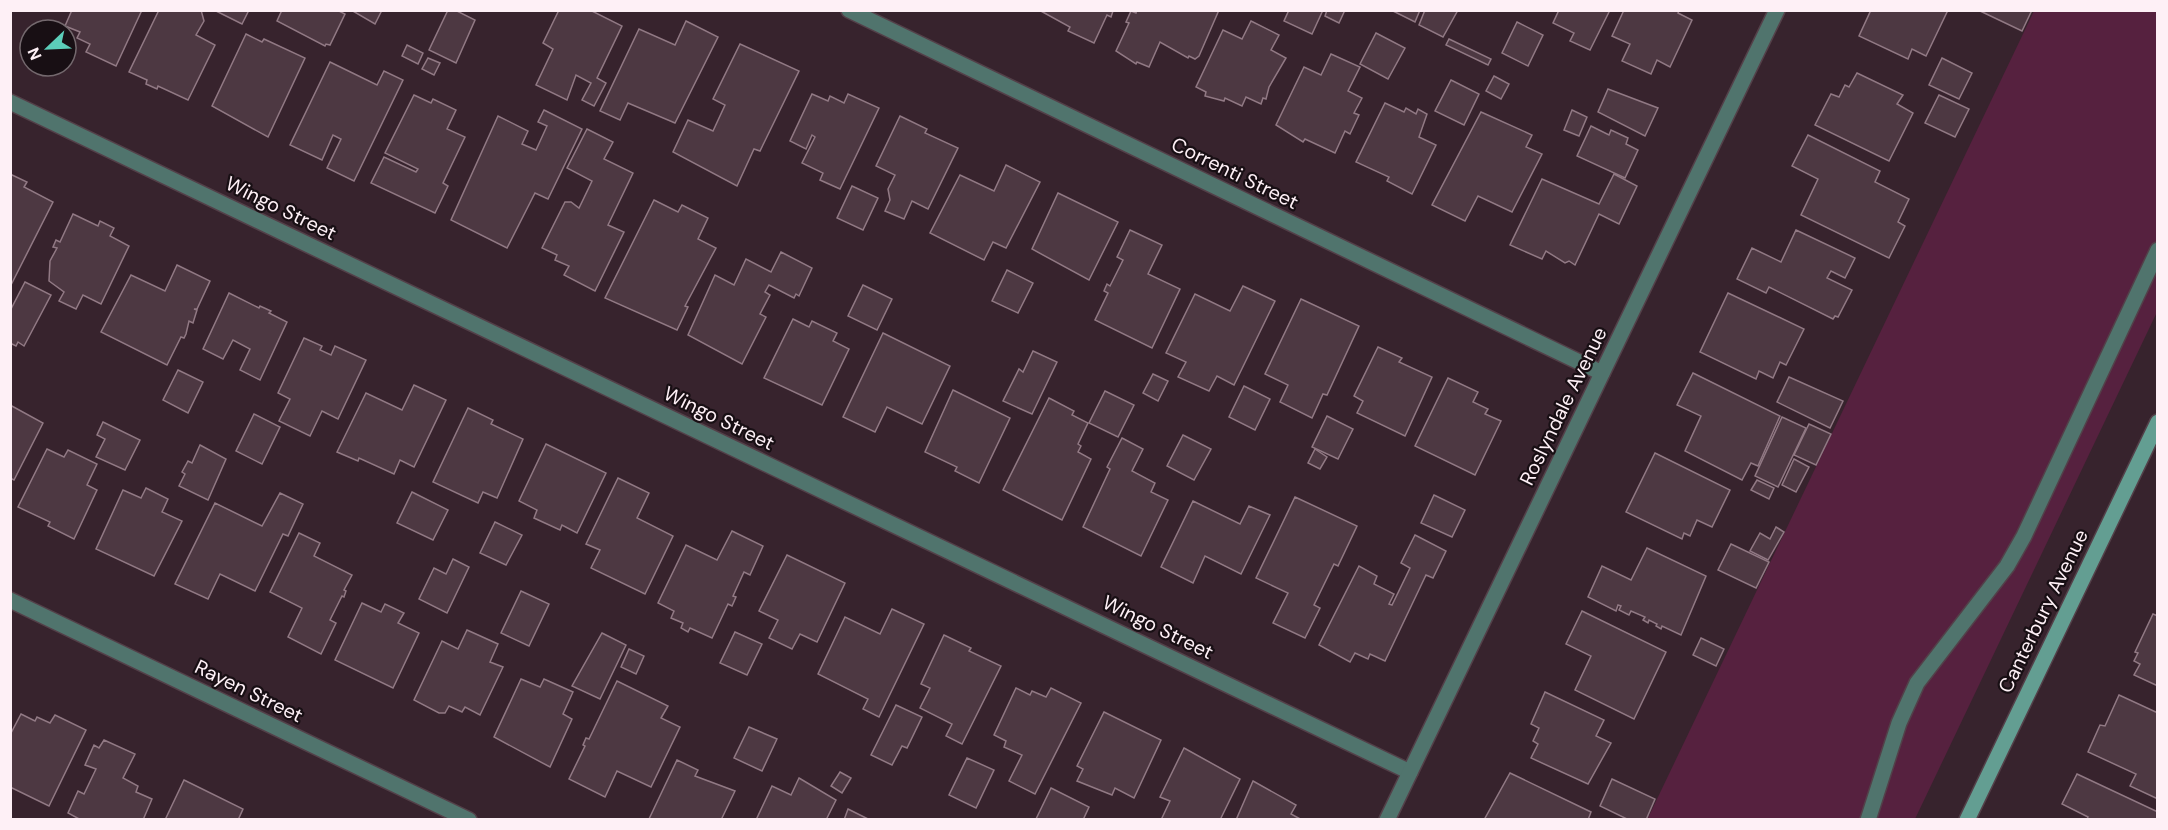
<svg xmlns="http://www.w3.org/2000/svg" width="2168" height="830" viewBox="0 0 2168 830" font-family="'DM Sans',sans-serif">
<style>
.green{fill:#56213f}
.building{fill:#4d3842;stroke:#917984;stroke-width:1.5}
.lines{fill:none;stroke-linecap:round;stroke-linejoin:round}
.lane-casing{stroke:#534049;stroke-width:18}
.street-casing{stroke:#534049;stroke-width:18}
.secondary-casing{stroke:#534049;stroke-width:18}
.lane{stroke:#50746d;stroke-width:15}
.street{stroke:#50746d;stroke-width:15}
.secondary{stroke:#639e92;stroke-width:15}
.labels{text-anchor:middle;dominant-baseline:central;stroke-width:4.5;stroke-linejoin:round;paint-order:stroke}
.street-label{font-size:20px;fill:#fef0f6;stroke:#180f14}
</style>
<rect width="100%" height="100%" fill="#37232d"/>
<polygon class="green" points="2034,11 2157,11 2157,312 1915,819 1647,820"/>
<g class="building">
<polygon points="72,10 142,10 116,66 86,52 90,44 77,38 80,32 65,26"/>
<polygon points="159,10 201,10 204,21 196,35 215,45 188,100 158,86 157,89 146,84 147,80 129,72"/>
<polygon points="214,10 249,10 242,24"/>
<polygon points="282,10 337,10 345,14 330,45 326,44 325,46 277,21"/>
<polygon points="351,10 382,10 375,24"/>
<polygon points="448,10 455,10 475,20 456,63 429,50"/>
<polygon points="559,10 590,10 622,26 597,78 606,83 594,106 582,100 591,83 576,75 567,100 536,85 553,49 543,43"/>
<polygon points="1039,10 1113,10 1113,11 1111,17 1107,15 1094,43 1068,31 1070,27"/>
<polygon points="1137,10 1219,10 1199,56 1195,59 1189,56 1188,58 1160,42 1149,67 1137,62 1136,64 1116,51 1129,23 1126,22 1131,11 1136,13"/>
<polygon points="1289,10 1323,10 1312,34 1284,21"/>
<polygon points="1327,10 1345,10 1339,23 1325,16"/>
<polygon points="1391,10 1420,10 1415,22"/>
<polygon points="1425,10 1458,10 1443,37 1419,25"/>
<polygon points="1559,10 1610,10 1590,50 1570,41 1574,33 1553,23"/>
<polygon points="1624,10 1679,10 1678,13 1692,20 1670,67 1657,60 1651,74 1622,61 1630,44 1612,36"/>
<polygon points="1871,10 1875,11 1948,10 1926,56 1912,49 1908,59 1859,36"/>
<polygon points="1978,10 2032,10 2022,31"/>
<polygon points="686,21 718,37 675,123 628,103 620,120 600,111 639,29 675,45"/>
<polygon points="1251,21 1279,35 1271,50 1286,58 1269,87 1266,99 1263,98 1261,104 1246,97 1242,106 1225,98 1224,101 1205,96 1206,92 1196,87 1223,30 1242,39"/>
<polygon points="1517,22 1543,35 1528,66 1502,53"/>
<polygon points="1376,33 1405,48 1388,79 1360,64"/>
<polygon points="246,34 262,42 264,39 305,58 268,137 212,106"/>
<polygon points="1449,39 1491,59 1488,65 1446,45"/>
<polygon points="740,44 799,71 760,151 754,149 737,186 673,152 688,120 713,131 725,105 713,99"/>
<polygon points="407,45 423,53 418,64 402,56"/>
<polygon points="1331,54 1360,67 1348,91 1362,98 1354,113 1359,115 1350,134 1345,131 1335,153 1305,139 1303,142 1276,125 1304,67 1321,75"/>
<polygon points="428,58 440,63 434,75 422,69"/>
<polygon points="1942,58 1972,73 1959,99 1929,85"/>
<polygon points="330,62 377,85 384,71 403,80 354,181 327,168 341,139 333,135 322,160 290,145"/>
<polygon points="1857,73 1903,95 1897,104 1913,113 1889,161 1815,125 1831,94 1839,97 1845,85 1849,87"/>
<polygon points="1494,76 1509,84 1501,99 1486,91"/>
<polygon points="1451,80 1479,94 1464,125 1435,111"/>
<polygon points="1608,89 1658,108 1645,136 1598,112"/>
<polygon points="812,94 828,101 830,96 844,103 848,94 879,108 840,189 820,180 823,173 802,163 815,137 812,135 806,149 790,141"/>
<polygon points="414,95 431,103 433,99 456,110 447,129 465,137 443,183 448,186 435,213 371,183 384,157 416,172 418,169 385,153"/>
<polygon points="1939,95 1969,109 1955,137 1925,123"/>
<polygon points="1385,103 1404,112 1406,108 1416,114 1418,109 1427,114 1419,137 1436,145 1412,194 1387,181 1389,177 1356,162"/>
<polygon points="544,110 582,129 548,199 535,193 507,248 451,220 498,116 528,131 522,144 536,150 547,126 538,122"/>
<polygon points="1572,110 1587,117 1579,136 1564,130"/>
<polygon points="1481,112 1532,135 1526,147 1542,154 1512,212 1478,196 1465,221 1432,205"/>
<polygon points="900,116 927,129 925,133 958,148 928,209 912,201 904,219 885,211 890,200 888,189 895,175 876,166"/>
<polygon points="1591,126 1609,135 1611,130 1628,138 1626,144 1638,150 1625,178 1577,156"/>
<polygon points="587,129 613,142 604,159 633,173 608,225 624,232 595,291 564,275 569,266 555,260 557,255 542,248 565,202 571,202 579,208 592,181 567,168"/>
<polygon points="1808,135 1880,171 1875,182 1909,199 1898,222 1905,226 1889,258 1801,215 1818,179 1792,166"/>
<polygon points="1006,165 1040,182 1006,248 993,242 984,260 930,233 960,175 994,191"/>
<polygon points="10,174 27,182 24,187 53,202 10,287"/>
<polygon points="1614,174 1637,186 1619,224 1599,214 1575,265 1569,261 1565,263 1546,251 1542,259 1510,245 1542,179 1599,204"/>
<polygon points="852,186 878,198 863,230 837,218"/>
<polygon points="1058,193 1118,222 1089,280 1032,249"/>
<polygon points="654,200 678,212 682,205 708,218 698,239 716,248 685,306 688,307 677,330 605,298"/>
<polygon points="73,214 98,226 100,221 114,228 110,236 129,246 101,304 83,295 76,309 59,301 64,292 49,281 50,261 57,248 53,247 56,240 60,242"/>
<polygon points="1130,230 1162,245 1148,274 1180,289 1152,348 1095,320 1108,293 1104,291 1107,284 1110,286 1123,260 1117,257"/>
<polygon points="1796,230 1855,258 1845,278 1831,271 1827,278 1852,290 1838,317 1835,316 1833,319 1769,287 1766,293 1737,279 1752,248 1781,262"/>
<polygon points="781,252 812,268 799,296 796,294 794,298 769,285 765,292 770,295 760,314 766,317 742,364 688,335 715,275 734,285 746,259 771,272"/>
<polygon points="177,265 210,281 197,309 194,309 197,310 193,323 189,321 186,334 184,338 181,337 167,365 101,332 131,275 165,291"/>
<polygon points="1007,270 1033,283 1018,313 992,301"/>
<polygon points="25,282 51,295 24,346 18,342 16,346 10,343 10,311"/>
<polygon points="863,285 892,299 877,330 848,316"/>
<polygon points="1243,286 1275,301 1234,385 1217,376 1209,391 1178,377 1186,362 1166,353 1195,294 1230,311"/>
<polygon points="229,293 259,308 260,306 271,311 269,313 287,322 260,380 240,370 250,349 233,340 223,359 203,349"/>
<polygon points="1728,293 1804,329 1786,365 1780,362 1773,378 1759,371 1756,379 1700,352"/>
<polygon points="1301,299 1359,326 1327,395 1323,394 1312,418 1280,402 1288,385 1265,374"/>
<polygon points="793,319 809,327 812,321 837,333 833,341 849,349 822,405 764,378"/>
<polygon points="883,333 950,366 922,424 887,407 875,432 843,417"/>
<polygon points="304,338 322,346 320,350 331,355 335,346 366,360 338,419 322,411 310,436 279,421 290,399 278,393"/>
<polygon points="1378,347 1402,358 1399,362 1432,377 1405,436 1357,413 1363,401 1354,396"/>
<polygon points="1033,351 1057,362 1032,414 1003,401 1019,369 1023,372"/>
<polygon points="178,370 203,382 188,413 163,400"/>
<polygon points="1693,373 1780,416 1758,466 1751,463 1742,480 1685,451 1701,416 1677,405"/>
<polygon points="1153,374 1168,381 1158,401 1143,393"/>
<polygon points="1789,377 1843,401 1830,428 1777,402"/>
<polygon points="1448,378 1478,392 1473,402 1488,409 1485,414 1501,421 1475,475 1415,446"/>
<polygon points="414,385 446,400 414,467 400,460 394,474 359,458 358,461 337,452 366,393 402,410"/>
<polygon points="1244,386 1270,399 1255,430 1229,417"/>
<polygon points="953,390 1010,418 979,483 955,471 957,467 925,452"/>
<polygon points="1105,391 1134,405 1118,437 1089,423"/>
<polygon points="1049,398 1074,411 1072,415 1088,423 1078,444 1081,446 1078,452 1091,459 1062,520 1003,490"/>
<polygon points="10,405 43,423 14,480 10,478"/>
<polygon points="468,408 493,420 491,424 523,439 497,498 483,492 478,503 433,482"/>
<polygon points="254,414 280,427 262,464 236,451"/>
<polygon points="1327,416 1353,429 1338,459 1312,447"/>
<polygon points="1782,417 1806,428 1778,487 1755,476"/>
<polygon points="103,422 140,440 125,470 96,457 105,439 97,435"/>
<polygon points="1809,424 1831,434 1816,465 1794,455"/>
<polygon points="1183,435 1211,449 1194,480 1167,466"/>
<polygon points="1122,438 1143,449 1132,471 1155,483 1151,492 1168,500 1141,556 1083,527 1110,469 1107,467"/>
<polygon points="546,444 606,473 577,533 562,525 560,530 534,518 537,510 519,501"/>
<polygon points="200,445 226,459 208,500 179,486 185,474 182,472 188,461 192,463"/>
<polygon points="47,449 64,457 68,450 97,464 87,485 97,490 74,539 48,526 50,522 18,507"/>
<polygon points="1315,449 1327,457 1320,469 1308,463"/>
<polygon points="1655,453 1730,490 1712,527 1697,520 1690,536 1684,533 1682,539 1626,512"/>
<polygon points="1794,459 1809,467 1796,492 1782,485"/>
<polygon points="618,478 649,493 637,518 673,536 645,594 591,568 600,550 586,544"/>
<polygon points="1757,480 1774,488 1769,499 1751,490"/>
<polygon points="146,488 168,499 162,512 182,521 154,576 96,549 123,490 141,498"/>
<polygon points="412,492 448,510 433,540 397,523"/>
<polygon points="280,493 303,504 288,536 283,534 255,591 220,574 208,599 175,584 215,503 262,526"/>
<polygon points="1434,495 1465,510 1452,537 1421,523"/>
<polygon points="1295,497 1357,526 1338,566 1334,564 1314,605 1320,608 1305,638 1273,623 1288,593 1256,578"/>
<polygon points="1193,501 1240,524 1249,506 1270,515 1241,574 1205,556 1193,583 1161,567"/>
<polygon points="495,522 522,535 506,565 480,553"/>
<polygon points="1776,527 1784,532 1768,560 1750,551 1760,533 1770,539"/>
<polygon points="732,531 763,546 750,575 744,572 733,596 736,597 732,606 728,604 712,638 690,628 688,632 681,628 683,623 671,618 674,611 658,603 686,545 717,560"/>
<polygon points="299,533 320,543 314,556 352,575 344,590 346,591 344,597 342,596 330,620 336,623 321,654 288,637 302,608 270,592"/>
<polygon points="1415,535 1446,551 1433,578 1426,575 1385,661 1370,654 1368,659 1355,653 1350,662 1319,645 1359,566 1377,576 1374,584 1394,594 1389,604 1392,605 1410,568 1401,563"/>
<polygon points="1731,544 1769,562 1756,588 1718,570"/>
<polygon points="1647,548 1706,576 1681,635 1662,626 1661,629 1656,626 1657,624 1649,620 1648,623 1643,620 1645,617 1631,611 1629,615 1619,610 1621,606 1618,605 1616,611 1588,597 1602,566 1631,580"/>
<polygon points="787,555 845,583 817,642 800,634 792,649 769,638 778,620 759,611"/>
<polygon points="453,559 469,567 447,613 419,599 434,568 446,574"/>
<polygon points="521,591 549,604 529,646 501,633"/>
<polygon points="362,603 381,612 385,604 404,613 398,623 419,633 393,688 335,660"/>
<polygon points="892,609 924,624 879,717 863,709 868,699 818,674 845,617 880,634"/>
<polygon points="1582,611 1666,652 1634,719 1575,690 1591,656 1566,644"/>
<polygon points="2153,614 2158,616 2158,686 2134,675 2140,664 2134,661 2138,653 2135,652"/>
<polygon points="467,630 498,644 490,662 503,667 480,715 465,707 462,712 449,706 445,713 439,713 414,700 442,641 458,649"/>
<polygon points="735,632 762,644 747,675 720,663"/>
<polygon points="602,633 626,645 600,699 572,686"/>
<polygon points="944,635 971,648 969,651 1001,666 962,744 946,736 952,724 920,708 930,688 921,684"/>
<polygon points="1701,638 1724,649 1716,666 1693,655"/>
<polygon points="629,649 644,656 636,674 621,667"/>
<polygon points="521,679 540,687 544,679 573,692 563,714 572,719 550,767 494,737"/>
<polygon points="617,681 668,706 661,718 680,727 651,787 617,771 605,797 569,779 585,746 583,745 586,738 589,739"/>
<polygon points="1016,688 1030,695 1032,691 1046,697 1051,688 1081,703 1035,794 1009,781 1022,755 1004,747 1006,741 994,735"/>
<polygon points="1545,692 1604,720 1596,736 1611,743 1588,784 1531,758 1538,744 1533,741 1539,728 1531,724"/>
<polygon points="2119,695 2158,713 2158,799 2130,786 2136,774 2088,752 2100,725 2105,726"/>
<polygon points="896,705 922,717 907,748 902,746 892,765 871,755"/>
<polygon points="1104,712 1161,740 1134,798 1115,788 1112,795 1077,781 1083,769 1077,766"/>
<polygon points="21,714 35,721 37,717 50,723 55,715 86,730 49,806 10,787 10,735"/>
<polygon points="749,727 777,739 762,771 734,758"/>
<polygon points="104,740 135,754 123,778 138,786 136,792 152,799 143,820 81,820 68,813 78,791 84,794 96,769 85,765 94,745 99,748"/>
<polygon points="1184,748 1240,779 1220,820 1161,820 1170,801 1160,797"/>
<polygon points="967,758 994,770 976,808 949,795"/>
<polygon points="677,760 698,770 695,776 735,791 721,820 649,819"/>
<polygon points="840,772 851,778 842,793 831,786"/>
<polygon points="1510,773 1591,812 1588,820 1484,820"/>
<polygon points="2077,774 2158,812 2158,820 2087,820 2088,817 2062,804"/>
<polygon points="799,778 836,800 826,820 756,820 772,786 791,795"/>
<polygon points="1612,779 1655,799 1646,820 1629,820 1600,806"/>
<polygon points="184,780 243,809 238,820 165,820"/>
<polygon points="1253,781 1296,805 1291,814 1302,820 1236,820"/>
<polygon points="1051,788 1089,807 1083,820 1036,819"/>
<polygon points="848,809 870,820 844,820"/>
</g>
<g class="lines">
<defs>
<polyline id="lane" points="1868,820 1899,723 1917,683 2007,566 2024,536 2158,250"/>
<g id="street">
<polyline points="849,10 1602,373"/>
<polyline points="10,102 1410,772"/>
<polyline points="10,600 469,820"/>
<polyline points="1387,820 1777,10"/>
</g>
<polyline id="secondary" points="1967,820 2158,422"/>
</defs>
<use href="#lane" class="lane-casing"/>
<use href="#street" class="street-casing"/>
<use href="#secondary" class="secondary-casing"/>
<use href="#lane" class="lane"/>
<use href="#street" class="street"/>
<use href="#secondary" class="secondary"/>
</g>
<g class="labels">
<g class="street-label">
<text transform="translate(1235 173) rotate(26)">Correnti Street</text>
<text transform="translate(281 208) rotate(26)">Wingo Street</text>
<text transform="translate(1563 406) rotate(-64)">Roslyndale Avenue</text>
<text transform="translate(719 418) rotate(26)">Wingo Street</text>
<text transform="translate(2043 611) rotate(-64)">Canterbury Avenue</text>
<text transform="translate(1158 627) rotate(26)">Wingo Street</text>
<text transform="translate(249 691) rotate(26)">Rayen Street</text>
</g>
</g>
<rect width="2168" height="830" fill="none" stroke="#fef0f6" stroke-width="24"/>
<g transform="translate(48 48) rotate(247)"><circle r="28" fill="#180f14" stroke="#74696e" stroke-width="1.5"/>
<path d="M0-4.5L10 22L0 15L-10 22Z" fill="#5cceba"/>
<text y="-9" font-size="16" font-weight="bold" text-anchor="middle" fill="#fef0f6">N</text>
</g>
</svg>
